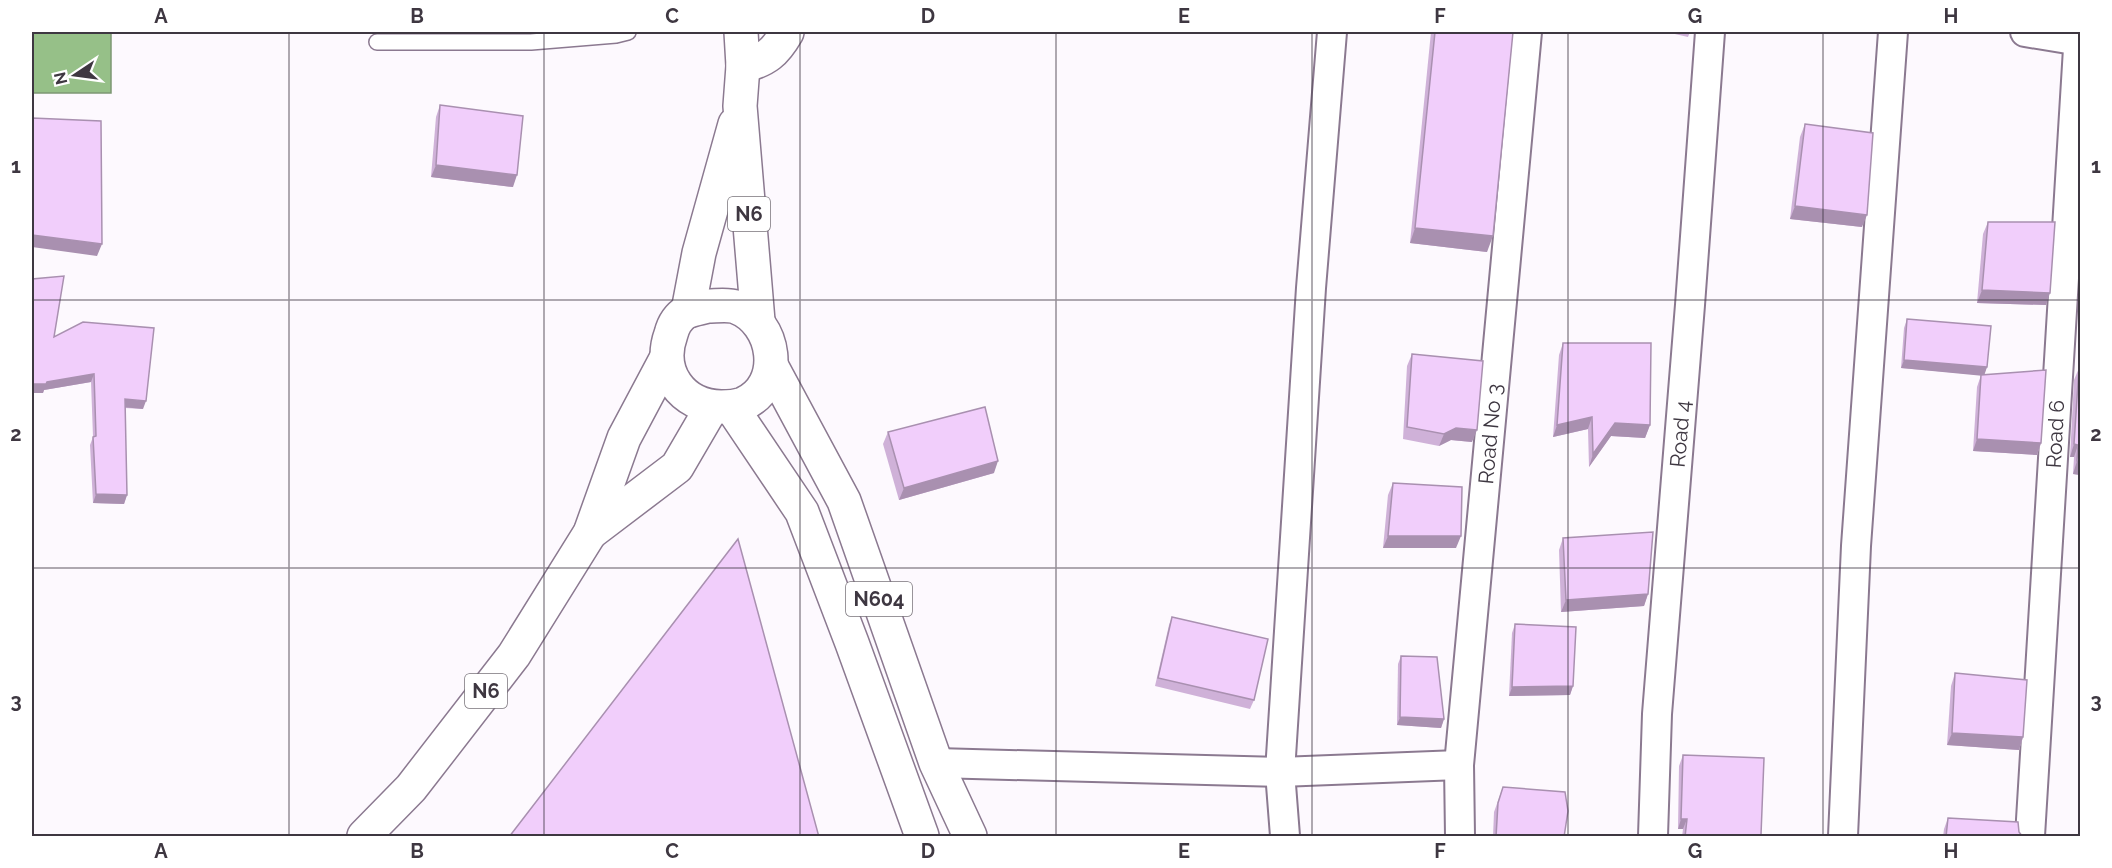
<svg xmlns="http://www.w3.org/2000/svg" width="2112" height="868" viewBox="0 0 2112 868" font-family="Raleway,sans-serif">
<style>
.water{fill:#96c088;stroke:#7c9773;stroke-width:1.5}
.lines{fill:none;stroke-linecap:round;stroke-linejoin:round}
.lane-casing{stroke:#8b7990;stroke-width:18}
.street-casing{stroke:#8b7990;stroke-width:32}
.secondary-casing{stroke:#8b7990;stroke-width:36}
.highway-casing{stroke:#8b7990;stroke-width:36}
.lane{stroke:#fff;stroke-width:15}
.street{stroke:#fff;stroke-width:28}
.secondary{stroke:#fff;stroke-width:33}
.highway{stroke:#fff;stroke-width:33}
.wall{fill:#cfb1d8}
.shaded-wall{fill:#a990b0}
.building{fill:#f1cefb;stroke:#a990b0;stroke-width:1.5}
.grid{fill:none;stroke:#3e3741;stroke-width:1.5;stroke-opacity:0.55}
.labels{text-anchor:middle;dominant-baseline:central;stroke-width:4.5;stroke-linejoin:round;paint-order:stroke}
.shield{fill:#fff;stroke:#78737a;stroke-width:1.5}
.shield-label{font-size:20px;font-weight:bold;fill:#3e3741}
.street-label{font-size:21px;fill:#3e3741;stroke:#fff}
.neatline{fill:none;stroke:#3e3741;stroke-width:2}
.grid-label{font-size:20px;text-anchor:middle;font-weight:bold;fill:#3e3741}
</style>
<rect width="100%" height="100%" fill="#fdf9fe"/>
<rect class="water" x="32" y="32" width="79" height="61"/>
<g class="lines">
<defs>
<polyline id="lane" points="377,42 531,42 616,35 628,32"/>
<g id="street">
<polyline points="2025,32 2080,41"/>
<polyline points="936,763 1280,772 1459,765"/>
<polyline points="1285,836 1280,772 1311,288 1332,32"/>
<polyline points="1460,836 1459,765 1527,32"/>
<polyline points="1653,836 1657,714 1690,305 1710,32"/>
<polyline points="1843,836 1856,546 1893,32"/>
<polyline points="2030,836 2079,32"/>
</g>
<path id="secondary" d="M743,66C766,60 775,53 787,32"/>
<g id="highway">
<polyline points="741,32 743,66 740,106 758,321"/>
<path d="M708,306C716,306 728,304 736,307C776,322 786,385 743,404C735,407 728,407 721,407C682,406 657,372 671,334C673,326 678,317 686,312C693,309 701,308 708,306Z"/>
<polyline points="688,311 699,253 735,124"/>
<polyline points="772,367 844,501 936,763 970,836"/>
<polyline points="732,408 802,512 852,643 922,836"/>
<polyline points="590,533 677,467 712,407"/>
<polyline points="364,836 411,788 514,655 590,533 624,438 666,359"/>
</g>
</defs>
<use href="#lane" class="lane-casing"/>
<use href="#street" class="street-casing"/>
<use href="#secondary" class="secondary-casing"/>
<use href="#highway" class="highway-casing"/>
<use href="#lane" class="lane"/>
<use href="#street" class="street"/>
<use href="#secondary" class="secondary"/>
<use href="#highway" class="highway"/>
</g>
<g class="wall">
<polygon points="1431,32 1513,32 1487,252 1410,243"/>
<polygon points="1666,32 1690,32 1688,37"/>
<polygon points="440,105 513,187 431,177 436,117"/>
<polygon points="1805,124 1862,227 1790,219 1800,137"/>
<polygon points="1988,222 2046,305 1977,303 1983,234"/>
<polygon points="32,279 54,337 143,409 125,408 127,495 124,504 93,503 90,445 93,437 91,382 44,390 43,393 32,393"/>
<polygon points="1907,319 1987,367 1984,374 2041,443 2037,455 1973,451 1977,387 1981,375 1901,368 1904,328"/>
<polygon points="1563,343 1650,425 1645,438 1611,436 1589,467 1588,429 1553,437 1559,355"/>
<polygon points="2080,348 2080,475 2073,474 2074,457 2070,457 2074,380 2079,368"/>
<polygon points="1412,354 1472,442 1451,440 1439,446 1403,439 1407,366"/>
<polygon points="888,432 994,473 899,500 883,444"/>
<polygon points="1393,483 1456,548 1383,548 1388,495"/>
<polygon points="1563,538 1648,594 1644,606 1561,612 1559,550"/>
<polygon points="1172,617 1254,700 1250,709 1155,686 1169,625"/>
<polygon points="1515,624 1573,686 1570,695 1509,696 1512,633"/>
<polygon points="1401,656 1444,719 1441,728 1397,725 1398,664"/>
<polygon points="1955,673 2023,737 2019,750 1947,745 1951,686"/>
<polygon points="1683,755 1761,835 1767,837 1682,837 1683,829 1678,829 1679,766"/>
<polygon points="1503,787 1564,837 1493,837 1494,812"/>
<polygon points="1948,818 2019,832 2023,837 1943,837 1944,829"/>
</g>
<g class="shaded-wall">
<polygon points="436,165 517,175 513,187 431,177"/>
<polygon points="1795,206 1867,215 1862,227 1790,219"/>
<polygon points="1415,228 1493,236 1487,252 1410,243"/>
<polygon points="32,235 102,244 97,256 32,247"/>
<polygon points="1982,290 2050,293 2046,305 1977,303"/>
<polygon points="1904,360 1987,367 1984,376 1901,368"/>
<polygon points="94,374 91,382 44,390 43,393 32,393 32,384"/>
<polygon points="125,399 146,401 143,409 122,407"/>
<polygon points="1592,417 1588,429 1553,437 1557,425"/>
<polygon points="1615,423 1650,425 1645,438 1611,436 1589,467 1593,454"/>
<polygon points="1456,428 1477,430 1472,442 1451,440 1439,446 1444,434"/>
<polygon points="1977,439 2041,443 2037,455 1973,451"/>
<polygon points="2074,444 2078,445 2074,457 2070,457"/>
<polygon points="998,461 994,473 899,500 904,488"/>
<polygon points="2077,461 2080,462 2080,475 2073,474"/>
<polygon points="96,494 127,495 124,504 93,503"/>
<polygon points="1388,536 1461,536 1456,548 1383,548"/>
<polygon points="1648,594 1644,606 1561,612 1566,600"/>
<polygon points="1573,686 1570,695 1509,696 1512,687"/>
<polygon points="1400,717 1444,719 1441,728 1397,725"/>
<polygon points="1952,733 2023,737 2019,750 1947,745"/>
<polygon points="1681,819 1687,819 1683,829 1678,829"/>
</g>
<g class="building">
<polygon points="1435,32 1513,32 1493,236 1415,228"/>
<polygon points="440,105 523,116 517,175 436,165"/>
<polygon points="32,118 101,121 102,244 32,235"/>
<polygon points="1805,124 1873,133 1867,215 1795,206"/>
<polygon points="1988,222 2055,222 2050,293 1982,290"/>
<polygon points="64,276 54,337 83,322 154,328 146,401 125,399 127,495 96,494 93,437 96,436 94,374 47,382 46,384 32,384 33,333 32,333 32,279"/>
<polygon points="1907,319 1991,326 1987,367 1904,360"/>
<polygon points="1563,343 1651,343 1650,425 1615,423 1593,454 1592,417 1557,425"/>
<polygon points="1412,354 1483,361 1477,430 1456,428 1444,434 1407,427"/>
<polygon points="2079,368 2080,368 2080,462 2077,461 2078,445 2074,444"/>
<polygon points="2046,370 2041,443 1977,439 1981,375"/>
<polygon points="985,407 998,461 904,488 888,432"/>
<polygon points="1393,483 1462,487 1461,536 1388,536"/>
<polygon points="1653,532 1648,594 1566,600 1563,538"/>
<polygon points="738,539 819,837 509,837"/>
<polygon points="1172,617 1268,639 1254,700 1158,678"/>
<polygon points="1515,624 1576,627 1573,686 1512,687"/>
<polygon points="1401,656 1437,657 1444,719 1400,717"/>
<polygon points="1955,673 2027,680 2023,737 1952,733"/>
<polygon points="1683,755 1764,758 1761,835 1767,837 1685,837 1687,819 1681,819"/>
<polygon points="1503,787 1565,792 1568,811 1564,837 1496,837 1498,803"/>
<polygon points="1948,818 2018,822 2019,832 2023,837 1946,837"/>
</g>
<path class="grid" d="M289,32V836M544,32V836M800,32V836M1056,32V836M1312,32V836M1568,32V836M1823,32V836M32,300H2080M32,568H2080"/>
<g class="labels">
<g class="shield">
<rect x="728" y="197" width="42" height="34" rx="4.5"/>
<rect x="846" y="582" width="66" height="34" rx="4.5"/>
<rect x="465" y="674" width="42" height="34" rx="4.5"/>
</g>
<g class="shield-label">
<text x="749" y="214">N6</text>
<text x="879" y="599">N604</text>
<text x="486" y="691">N6</text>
</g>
<g class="street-label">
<text transform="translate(1490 434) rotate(-85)">Road No 3</text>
<text transform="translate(1680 434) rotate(-85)">Road 4</text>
<text transform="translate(2055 434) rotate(-87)">Road 6</text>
</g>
</g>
<rect width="2112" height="868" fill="none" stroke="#ffffff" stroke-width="66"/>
<g transform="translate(75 75) rotate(257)" stroke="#ffffff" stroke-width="4.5" paint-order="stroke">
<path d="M0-4.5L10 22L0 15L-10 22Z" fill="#3e3741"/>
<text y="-9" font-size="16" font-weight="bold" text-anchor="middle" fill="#3e3741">N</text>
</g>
<rect x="33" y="33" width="2046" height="802" class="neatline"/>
<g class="grid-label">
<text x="161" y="23">A</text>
<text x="417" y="23">B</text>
<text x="672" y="23">C</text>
<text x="928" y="23">D</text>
<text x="1184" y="23">E</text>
<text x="1440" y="23">F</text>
<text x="1695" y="23">G</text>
<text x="1951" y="23">H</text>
<text x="16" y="173">1</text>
<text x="2096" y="173">1</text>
<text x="16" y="441">2</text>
<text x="2096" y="441">2</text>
<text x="16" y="708">3</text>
<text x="2096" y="708">3</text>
<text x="161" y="858">A</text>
<text x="417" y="858">B</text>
<text x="672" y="858">C</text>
<text x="928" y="858">D</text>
<text x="1184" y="858">E</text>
<text x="1440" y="858">F</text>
<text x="1695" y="858">G</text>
<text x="1951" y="858">H</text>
</g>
</svg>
